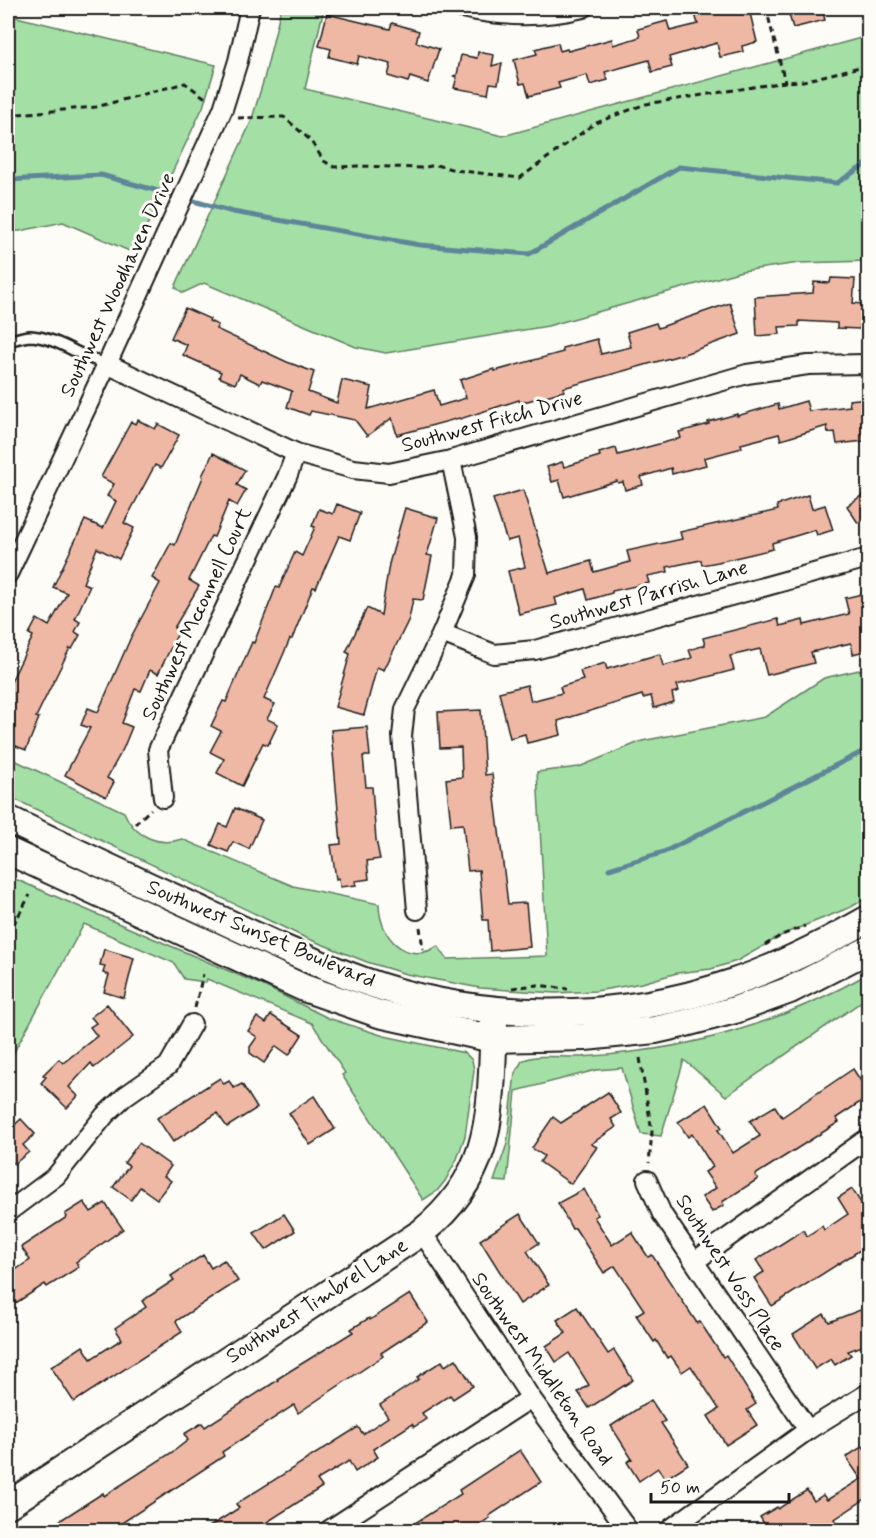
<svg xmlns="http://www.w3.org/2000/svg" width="876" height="1538" viewBox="0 0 876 1538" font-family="Mynerve,sans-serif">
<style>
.green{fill:#a4e0a6;stroke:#607e61;stroke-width:1.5}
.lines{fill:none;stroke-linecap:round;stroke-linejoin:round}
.stream{stroke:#5e8698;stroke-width:5}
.building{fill:#efb8a5;stroke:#1c1c1c;stroke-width:1.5}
.lane-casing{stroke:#1c1c1c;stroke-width:14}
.street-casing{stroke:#1c1c1c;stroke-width:22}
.secondary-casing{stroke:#1c1c1c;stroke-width:30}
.path{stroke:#1c1c1c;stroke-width:3;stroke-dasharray:6 4.5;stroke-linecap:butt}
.lane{stroke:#fdfcf7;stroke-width:9}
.street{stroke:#fdfcf7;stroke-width:18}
.secondary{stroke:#fdfcf7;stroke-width:26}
.labels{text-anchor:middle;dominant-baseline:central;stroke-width:6;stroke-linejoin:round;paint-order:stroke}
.street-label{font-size:21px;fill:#1c1c1c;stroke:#fdfcf7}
</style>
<rect width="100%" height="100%" fill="#fdfcf7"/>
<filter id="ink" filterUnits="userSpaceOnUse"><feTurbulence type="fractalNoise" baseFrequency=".0167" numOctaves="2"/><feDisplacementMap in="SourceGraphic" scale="12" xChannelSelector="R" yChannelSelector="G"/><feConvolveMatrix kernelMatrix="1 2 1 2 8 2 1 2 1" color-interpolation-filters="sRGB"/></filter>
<g filter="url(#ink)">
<g class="green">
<polygon points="281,8 324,8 305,89 503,136 868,36 868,261 799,263 742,271 548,326 386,353 356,347 204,283 183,293 175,287 251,122 264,79"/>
<polygon points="8,15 216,65 203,107 134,253 63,222 20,231 8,231"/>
<path d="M868,668V897L851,907L786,933L737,961L711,969L677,973L642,983L596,991L556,993L480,988L406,974L367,962L306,938L8,796V757L124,812C134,836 158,847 182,839L293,886L379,904C379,936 406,967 438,946L447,959L547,956L537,772L579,767L642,741L765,717L824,678Z"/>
<polygon points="8,876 264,986 328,1018 384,1036 465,1053 472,1060 474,1070 465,1136 457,1159 445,1181 437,1191 423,1200 342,1075 345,1073 312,1023 207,979 206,982 184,979 174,963 84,924 8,1063"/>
<path d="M868,974V997L726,1096L684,1060L661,1136L641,1134L622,1068L596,1070L516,1091L507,1182L494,1181L507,1144L515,1073L522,1061C538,1053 563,1058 581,1057C600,1056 620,1054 640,1051C721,1041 798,1013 868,974Z"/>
</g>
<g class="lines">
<g class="stream">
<polyline points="8,180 101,175 233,212 420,245 529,254 679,167 837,183 868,163"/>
<polyline points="609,869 664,852 868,749"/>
</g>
</g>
<g class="building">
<polygon points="725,8 727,8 728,14 749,9 757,42 742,46 743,52 720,57 717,43 669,57 672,67 652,72 649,60 605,72 608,80 590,85 587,75 558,83 560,88 529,96 525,83 520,84 514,60 537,54 535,49 558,43 560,51 567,49 568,51 612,39 613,45 640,37 638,29 667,21 670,31 698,24 695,14"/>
<polygon points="787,8 822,8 825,20 793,28"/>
<polygon points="327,14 390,29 392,23 419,31 416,42 439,49 428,83 410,77 408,82 388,76 391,64 359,56 357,64 329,57 331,49 319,46"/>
<polygon points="478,52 494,55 492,66 502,63 498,84 490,83 488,94 454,88 457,77 453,76 457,75 461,55 477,58"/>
<polygon points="831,278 855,279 853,303 862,304 860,329 837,328 837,323 799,321 799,326 779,327 780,334 757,336 755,297 813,293 814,282 830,283"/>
<polygon points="730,303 740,334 684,354 563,388 564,391 520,403 519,400 460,419 459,418 397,435 392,418 367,436 355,420 311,411 309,415 287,407 292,391 262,380 260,384 240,374 235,384 219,377 221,372 183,355 187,345 171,338 185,308 210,319 209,321 218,325 216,329 287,362 314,372 308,392 337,403 342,380 372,387 368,409 434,390 439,406 466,398 460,380 494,369 495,371 563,352 562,348 597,339 601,354 631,347 627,332 656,323 658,328"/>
<polygon points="868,398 868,433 863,434 864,441 837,444 835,432 828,433 827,426 781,440 779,434 741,444 742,448 704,458 706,465 672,474 671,468 641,477 643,485 625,490 623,482 618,483 617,481 564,497 559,480 552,482 547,467 562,462 564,467 600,456 599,453 616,448 618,455 681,438 679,432 709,424 708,422 737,414 737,416 778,404 779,409 806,401 809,411 850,406 849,400"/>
<polygon points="138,420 155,429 158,424 179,435 161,468 155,465 124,523 134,528 119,559 97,548 83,583 90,586 75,619 80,622 75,632 80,635 72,649 70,648 36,717 39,718 26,750 8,743 8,688 33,636 29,634 37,619 49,626 67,593 53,587 85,520 103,528 116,501 107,496 114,484 101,477 131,422 136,424"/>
<polygon points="213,453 245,470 237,485 246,490 237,506 229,501 214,537 211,536 189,580 199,586 174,628 179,631 158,674 150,670 141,691 135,689 122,723 132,727 123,749 107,778 114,782 106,797 65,775 90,728 81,725 88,708 98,712 131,637 160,583 152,578 171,543 175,545 203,477 202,476"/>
<polygon points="523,490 549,573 591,561 594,572 630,562 627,551 682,539 680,532 778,510 777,505 808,495 812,509 825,505 833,530 817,535 815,530 772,543 773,549 718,562 702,565 701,560 667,567 668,572 647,576 649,583 612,591 612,593 588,600 585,589 555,598 557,605 519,614 508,571 525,567 518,538 507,541 493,499"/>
<polygon points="868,491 868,517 858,523 847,506"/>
<polygon points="337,504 360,513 350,540 339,536 316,588 313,587 292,639 290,639 264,699 275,704 267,719 278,724 268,745 263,743 242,786 217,773 224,759 210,752 221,731 211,726 223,701 226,702 252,642 254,643 276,587 279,588 295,552 302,556 315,527 312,526 319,509 333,514"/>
<polygon points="405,508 438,518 427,555 432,556 423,600 413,599 409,619 384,670 377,667 364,715 335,707 350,654 346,652 367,608 381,615 389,564"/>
<polygon points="866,593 868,603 868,650 853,654 851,643 811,652 814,663 767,675 760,649 730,656 734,670 677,685 679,691 672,693 674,702 654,708 651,696 643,698 642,695 558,721 561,735 527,743 525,734 510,738 499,692 527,685 531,701 562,693 560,687 583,680 580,671 605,663 607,669 660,654 663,666 692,658 689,650 705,645 703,638 778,619 780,626 803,620 804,625 849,614 845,598"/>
<polygon points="481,710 485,775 492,774 508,904 526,903 530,947 490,951 488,920 483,920 479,870 468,871 463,824 451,825 446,779 462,777 461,747 440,748 438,712"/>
<polygon points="367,727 370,756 363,756 366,787 372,787 376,840 380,859 367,861 369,879 355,881 356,885 340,887 339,878 336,879 331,845 341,844 331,730"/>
<polygon points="235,808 262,820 249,849 233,842 228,852 211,845 220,824 227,827"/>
<polygon points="104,949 134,958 124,998 104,992 109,975 103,973 105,966 100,965"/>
<polygon points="107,1004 133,1037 94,1068 91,1063 69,1087 78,1096 67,1108 41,1083 46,1077 43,1075 59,1059 63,1063 97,1036 90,1027 96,1023 91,1017"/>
<polygon points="271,1015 302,1035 289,1055 276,1046 264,1063 250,1053 250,1047 257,1037 248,1031 257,1017 266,1023"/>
<polygon points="853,1069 868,1092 868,1097 836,1118 839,1122 755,1175 758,1179 722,1202 724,1205 712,1212 702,1197 716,1188 705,1172 713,1167 692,1134 688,1137 678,1122 707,1104 722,1128 718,1130 733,1153 760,1136 750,1121 775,1106 782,1117"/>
<polygon points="220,1078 224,1084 229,1081 234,1088 242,1084 257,1108 227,1127 217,1113 173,1142 157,1118"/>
<polygon points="608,1092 621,1113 611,1119 616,1127 591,1144 597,1147 571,1184 540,1162 544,1156 532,1148 553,1117 561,1123"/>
<polygon points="314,1096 335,1129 310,1145 289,1113"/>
<polygon points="21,1119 35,1134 23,1145 29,1152 14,1164 8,1158 8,1126 10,1129"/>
<polygon points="139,1143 171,1166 164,1176 171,1181 157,1199 140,1187 131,1200 113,1187 129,1166 124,1163"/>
<polygon points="584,1189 598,1215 594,1217 612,1245 632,1232 648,1257 652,1255 697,1323 700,1322 723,1357 726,1355 756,1404 747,1410 757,1425 726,1445 708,1416 719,1409 691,1366 682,1372 671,1356 667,1358 656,1340 654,1342 636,1315 644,1310 615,1266 604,1273 575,1228 572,1229 558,1203"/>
<polygon points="852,1189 865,1209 861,1212 868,1224 868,1245 772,1306 754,1278 764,1272 756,1260 803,1230 807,1236 822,1226 824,1230 848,1214 838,1198"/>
<polygon points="84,1202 91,1212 105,1203 123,1229 76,1262 79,1267 47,1287 45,1284 8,1308 8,1275 30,1260 21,1247 67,1217 65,1214"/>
<polygon points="284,1214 295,1231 266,1250 254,1233"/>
<polygon points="520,1214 539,1243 527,1251 549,1285 520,1304 480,1240"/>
<polygon points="203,1255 211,1268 224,1260 238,1281 176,1321 182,1332 74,1402 51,1367 83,1346 91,1359 122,1339 115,1328 146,1307 142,1301 174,1280 171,1276"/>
<polygon points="410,1294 428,1322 381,1353 383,1356 298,1413 294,1405 222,1452 224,1456 111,1530 45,1530 103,1493 104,1496 174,1451 188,1440 184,1434 202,1423 205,1427 278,1380 277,1379 353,1332 351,1329 369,1318 370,1320"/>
<polygon points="577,1307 608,1354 614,1350 633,1380 589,1408 578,1392 589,1385 569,1353 556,1362 546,1346 566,1333 557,1320"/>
<polygon points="868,1307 868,1344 848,1351 851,1355 835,1365 831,1359 815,1369 793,1334 824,1314 829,1322"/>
<polygon points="456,1359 473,1386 453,1399 450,1395 422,1413 426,1419 414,1427 412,1424 373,1449 378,1457 355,1472 349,1461 317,1480 322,1487 267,1522 268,1524 259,1530 204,1530 239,1508 236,1504 358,1427 363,1434 388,1417 380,1405 419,1379 417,1377 442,1361 445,1366"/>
<polygon points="651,1400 665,1421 661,1423 688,1464 665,1479 658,1468 639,1481 627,1462 632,1459 611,1426"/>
<polygon points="863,1446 868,1455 868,1497 835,1519 837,1523 825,1530 768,1530 760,1517 777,1507 778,1509 807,1490 814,1501 823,1495 827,1500 861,1479 846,1457"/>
<polygon points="520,1450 541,1482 489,1516 490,1518 471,1530 404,1530 461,1494 459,1490"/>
</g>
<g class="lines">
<defs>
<path id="lane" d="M8,341C15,339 24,336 31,336C59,338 81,358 107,364"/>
<g id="street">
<path d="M462,8C502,17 543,18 583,8"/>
<polyline points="107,364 296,453 353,469 389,473 451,460 747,374 808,365 868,364"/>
<polyline points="8,574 107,364 223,109 238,61 250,8"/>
<polyline points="442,633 494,654 535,650 868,558"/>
<polyline points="163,798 158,750 287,477 296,453"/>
<polyline points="417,910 402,736 405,709 442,633 466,575 467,537 451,460"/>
<polyline points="647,1180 662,1214 808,1430"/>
<polyline points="8,1212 56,1176 105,1115 125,1096 168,1066 192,1024"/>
<polyline points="422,1232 531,1398 628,1530"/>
<polyline points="695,1261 868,1138"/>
<polyline points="329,1530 531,1398"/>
<polyline points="669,1530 808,1430 868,1393"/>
</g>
<g id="secondary">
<path d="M8,819C71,850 135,880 199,909C254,935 308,961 364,981C480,1022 614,1023 731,983C779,967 824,944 868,919"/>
<polyline points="8,851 304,988 379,1014 493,1039 585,1037 655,1030 682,1024 735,1010 790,990 868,950"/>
<path d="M8,1505L422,1232C496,1172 490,1109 494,1022"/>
</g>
</defs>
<use href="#lane" class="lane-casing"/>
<use href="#street" class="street-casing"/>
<use href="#secondary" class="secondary-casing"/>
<g class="path">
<polyline points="766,8 785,82"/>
<polyline points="8,111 18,114 96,107 185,83 207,99"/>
<polyline points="238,118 284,117 310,140 324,161 334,167 358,166 421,168 436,165 455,170 520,178 594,124 616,115 646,104 785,82 803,81 868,65"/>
<polyline points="135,824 151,809"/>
<polyline points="420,927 423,949"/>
<polyline points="8,934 30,895"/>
<polyline points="765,945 782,935 805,926"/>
<polyline points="512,988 538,985 568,989"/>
<polyline points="195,1008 203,974"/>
<polyline points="640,1058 652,1132 649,1163"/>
</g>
<use href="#lane" class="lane"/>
<use href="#street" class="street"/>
<use href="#secondary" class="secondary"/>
</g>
</g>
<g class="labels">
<g class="street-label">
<text transform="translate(118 285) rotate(-65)">Southwest Woodhaven Drive</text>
<text transform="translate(492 422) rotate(-15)">Southwest Fitch Drive</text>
<text transform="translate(649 595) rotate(-16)">Southwest Parrish Lane</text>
<text transform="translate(197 614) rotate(-65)">Southwest Mcconnell Court</text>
<text transform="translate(261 934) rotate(23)">Southwest Sunset Boulevard</text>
<text transform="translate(730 1273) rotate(57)">Southwest Voss Place</text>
<text transform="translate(317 1301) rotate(-33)">Southwest Timbrel Lane</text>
<text transform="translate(542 1369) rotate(55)">Southwest Middleton Road</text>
</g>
</g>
<rect width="876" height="1538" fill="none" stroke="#fdfcf7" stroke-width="30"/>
<rect x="15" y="15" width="846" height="1508" fill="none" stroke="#1c1c1c" stroke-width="2" filter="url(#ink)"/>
<path d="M651 1493v9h138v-9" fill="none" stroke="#1c1c1c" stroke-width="3"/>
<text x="660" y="1493" font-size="18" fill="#1c1c1c" stroke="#fdfcf7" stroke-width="4.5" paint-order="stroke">50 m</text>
</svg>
